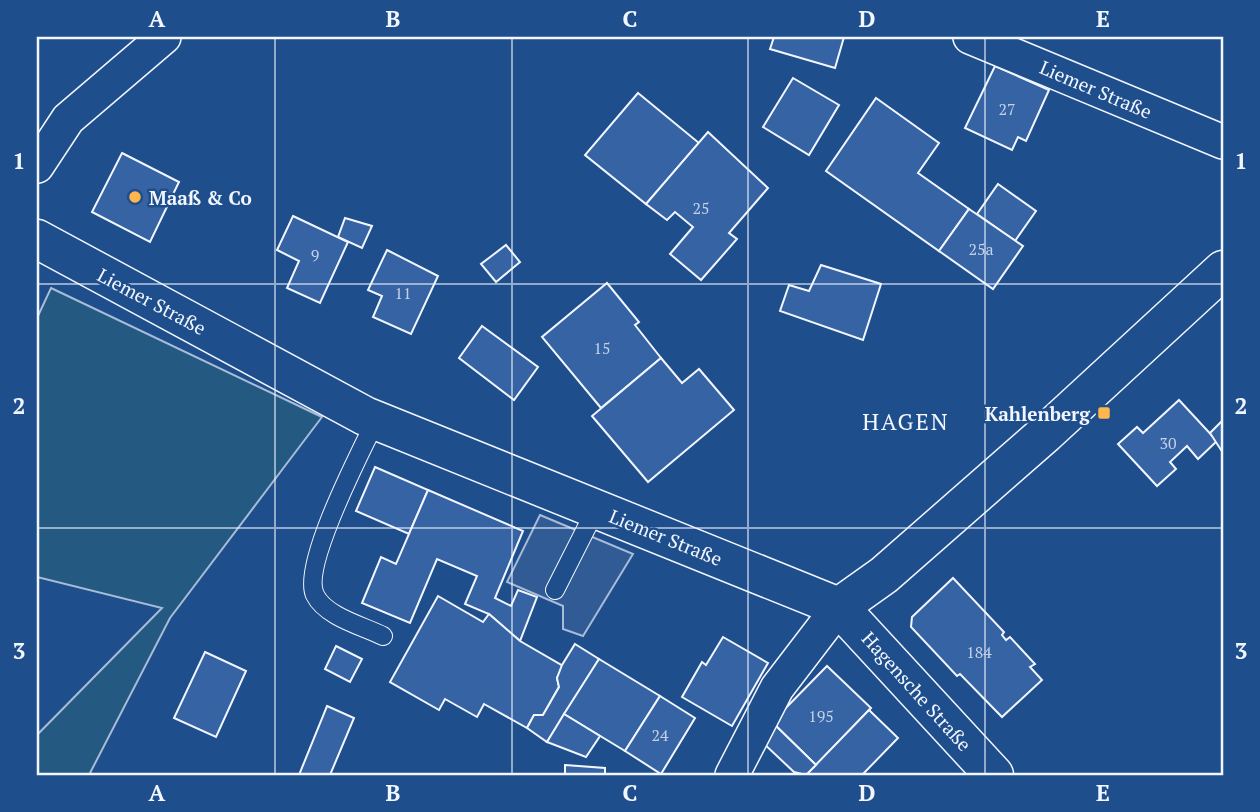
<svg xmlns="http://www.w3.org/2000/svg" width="1260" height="812" viewBox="0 0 1260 812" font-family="'PT Serif',serif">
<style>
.green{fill:#245a82;stroke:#a8bbd7;stroke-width:2}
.parking{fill:#305b95;stroke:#a8bbd7;stroke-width:2}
.building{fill:#3563a3;stroke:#f2f6ff;stroke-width:2}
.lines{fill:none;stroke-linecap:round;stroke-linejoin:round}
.lane-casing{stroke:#f2f6ff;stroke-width:20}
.street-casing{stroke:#f2f6ff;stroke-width:36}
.secondary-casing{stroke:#f2f6ff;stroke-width:41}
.lane{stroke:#1f4e8c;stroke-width:18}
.street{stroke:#1f4e8c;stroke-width:33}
.secondary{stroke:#1f4e8c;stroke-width:38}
.grid{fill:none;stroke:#f2f6ff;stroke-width:2;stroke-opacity:0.55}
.poi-dot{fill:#ffb74d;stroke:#1f4e8c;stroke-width:2.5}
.labels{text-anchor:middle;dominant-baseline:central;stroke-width:5;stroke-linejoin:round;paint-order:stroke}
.number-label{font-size:16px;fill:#c3d1e8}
.street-label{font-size:19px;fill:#f2f6ff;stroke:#1f4e8c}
.poi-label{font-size:19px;font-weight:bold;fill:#f2f6ff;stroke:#1f4e8c;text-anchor:start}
.quarter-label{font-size:23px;letter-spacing:2px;fill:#f2f6ff;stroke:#1f4e8c}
.neatline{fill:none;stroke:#f2f6ff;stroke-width:2.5}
.grid-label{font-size:23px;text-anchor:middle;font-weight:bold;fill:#f2f6ff}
</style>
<rect width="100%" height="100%" fill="#1f4e8c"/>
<polygon class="green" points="51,288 322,417 170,618 89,775 37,775 37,735 162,608 37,577 37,318"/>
<polygon class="parking" points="540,515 633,554 583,636 563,629 563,606 507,582"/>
<g class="building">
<polygon points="774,37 844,37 835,68 770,49"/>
<polygon points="995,66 1049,90 1026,141 1018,137 1012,150 965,128"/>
<polygon points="793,78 839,105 809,155 763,127"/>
<polygon points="638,93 699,143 646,204 585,155"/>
<polygon points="876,98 939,143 918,173 969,209 939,251 826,171"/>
<polygon points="708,132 768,188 729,233 737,239 701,280 670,254 693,227 675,212 667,220 646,204"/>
<polygon points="122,153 179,182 150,242 92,212"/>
<polygon points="998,184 1036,211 1015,241 977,214"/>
<polygon points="969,209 1023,246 993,289 939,251"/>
<polygon points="293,216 348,242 320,303 287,288 299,261 277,250"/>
<polygon points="345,218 372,226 362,248 338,237"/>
<polygon points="506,245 520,262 496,282 481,264"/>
<polygon points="387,250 438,276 411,334 373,317 382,296 368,290"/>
<polygon points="821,265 881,284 863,340 780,311 789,285 809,291"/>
<polygon points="607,283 639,322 635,325 661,358 601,408 542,337"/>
<polygon points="482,326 538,367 514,400 459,358"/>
<polygon points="661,358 682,383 699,369 734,410 648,482 592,416"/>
<polygon points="1179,400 1217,441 1198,459 1187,446 1170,462 1176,469 1157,486 1118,444 1137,427 1143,433"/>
<polygon points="1223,420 1223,453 1210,433"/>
<polygon points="375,467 428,490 409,534 356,511"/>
<polygon points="428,490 523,531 495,598 511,606 518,590 537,597 520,641 489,614 465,604 477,576 437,559 410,623 362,603 381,557 396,564"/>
<polygon points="953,578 1004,632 1002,635 1006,640 1010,637 1035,664 1030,667 1042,680 1002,717 960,674 957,676 911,627 912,617"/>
<polygon points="438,596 483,622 489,614 520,641 563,666 557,678 559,687 543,715 534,715 527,728 484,704 477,717 445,699 439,710 390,682"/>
<polygon points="723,637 768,663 732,726 682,697 702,662 706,665"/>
<polygon points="575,644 599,659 547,742 527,728 534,715 543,715 559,687 557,678 562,665"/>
<polygon points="336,646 362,659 350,682 325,669"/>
<polygon points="205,652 246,671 216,737 174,718"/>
<polygon points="599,659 660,696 625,751 564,714"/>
<polygon points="827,666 871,708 816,765 772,722"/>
<polygon points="660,696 695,718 661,774 625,751"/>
<polygon points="327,706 354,718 330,775 299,775"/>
<polygon points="869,710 898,738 862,775 806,775"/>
<polygon points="564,714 600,736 586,757 547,742"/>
<polygon points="776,726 816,765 806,775 794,772 762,742"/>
<polygon points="565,765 605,768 605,775 565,775"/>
</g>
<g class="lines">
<defs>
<g id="lane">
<path d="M376,420C361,451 301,566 315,595C326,617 363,626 383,636"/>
<polyline points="555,590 596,509"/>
</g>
<g id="street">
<polyline points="970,37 1223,142"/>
<polyline points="37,166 68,119 164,37"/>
<polyline points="732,775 777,688 839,607"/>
</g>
<g id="secondary">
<polyline points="37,239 365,416 839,607 994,775"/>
<polyline points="839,607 884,575 1046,433 1223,270"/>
</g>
</defs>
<use href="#lane" class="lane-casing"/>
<use href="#street" class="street-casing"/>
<use href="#secondary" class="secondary-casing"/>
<use href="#lane" class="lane"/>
<use href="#street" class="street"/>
<use href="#secondary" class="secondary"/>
</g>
<path class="grid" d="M275,37V775M512,37V775M748,37V775M985,37V775M37,284H1223M37,528H1223"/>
<g class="poi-dot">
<circle cx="135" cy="197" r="7"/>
<rect x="1097" y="406" width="14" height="14" rx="3.5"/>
</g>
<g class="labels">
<g class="number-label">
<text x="1007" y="109">27</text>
<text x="701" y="208">25</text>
<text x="981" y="249">25a</text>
<text x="315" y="255">9</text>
<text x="403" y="293">11</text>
<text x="602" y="348">15</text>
<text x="1168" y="443">30</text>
<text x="979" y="652">184</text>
<text x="821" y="716">195</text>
<text x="660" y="735">24</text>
</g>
<g class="street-label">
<text transform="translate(1096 89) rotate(23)">Liemer Straße</text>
<text transform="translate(152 301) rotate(28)">Liemer Straße</text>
<text transform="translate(666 537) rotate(22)">Liemer Straße</text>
<text transform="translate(917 691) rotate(48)">Hagensche Straße</text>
</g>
<g class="poi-label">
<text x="149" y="197">Maaß &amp; Co</text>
<text x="1090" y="413" text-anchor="end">Kahlenberg</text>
</g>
<g class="quarter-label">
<text x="906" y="421">HAGEN</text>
</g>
</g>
<rect width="1260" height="812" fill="none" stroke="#1f4e8c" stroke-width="77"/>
<rect x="38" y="38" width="1184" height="736" class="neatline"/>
<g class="grid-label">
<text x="157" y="27">A</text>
<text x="393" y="27">B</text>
<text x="630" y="27">C</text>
<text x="867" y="27">D</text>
<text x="1103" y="27">E</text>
<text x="19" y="169">1</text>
<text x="1241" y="169">1</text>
<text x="19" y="414">2</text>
<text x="1241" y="414">2</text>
<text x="19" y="659">3</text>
<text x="1241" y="659">3</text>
<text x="157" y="801">A</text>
<text x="393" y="801">B</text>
<text x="630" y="801">C</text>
<text x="867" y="801">D</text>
<text x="1103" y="801">E</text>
</g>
</svg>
